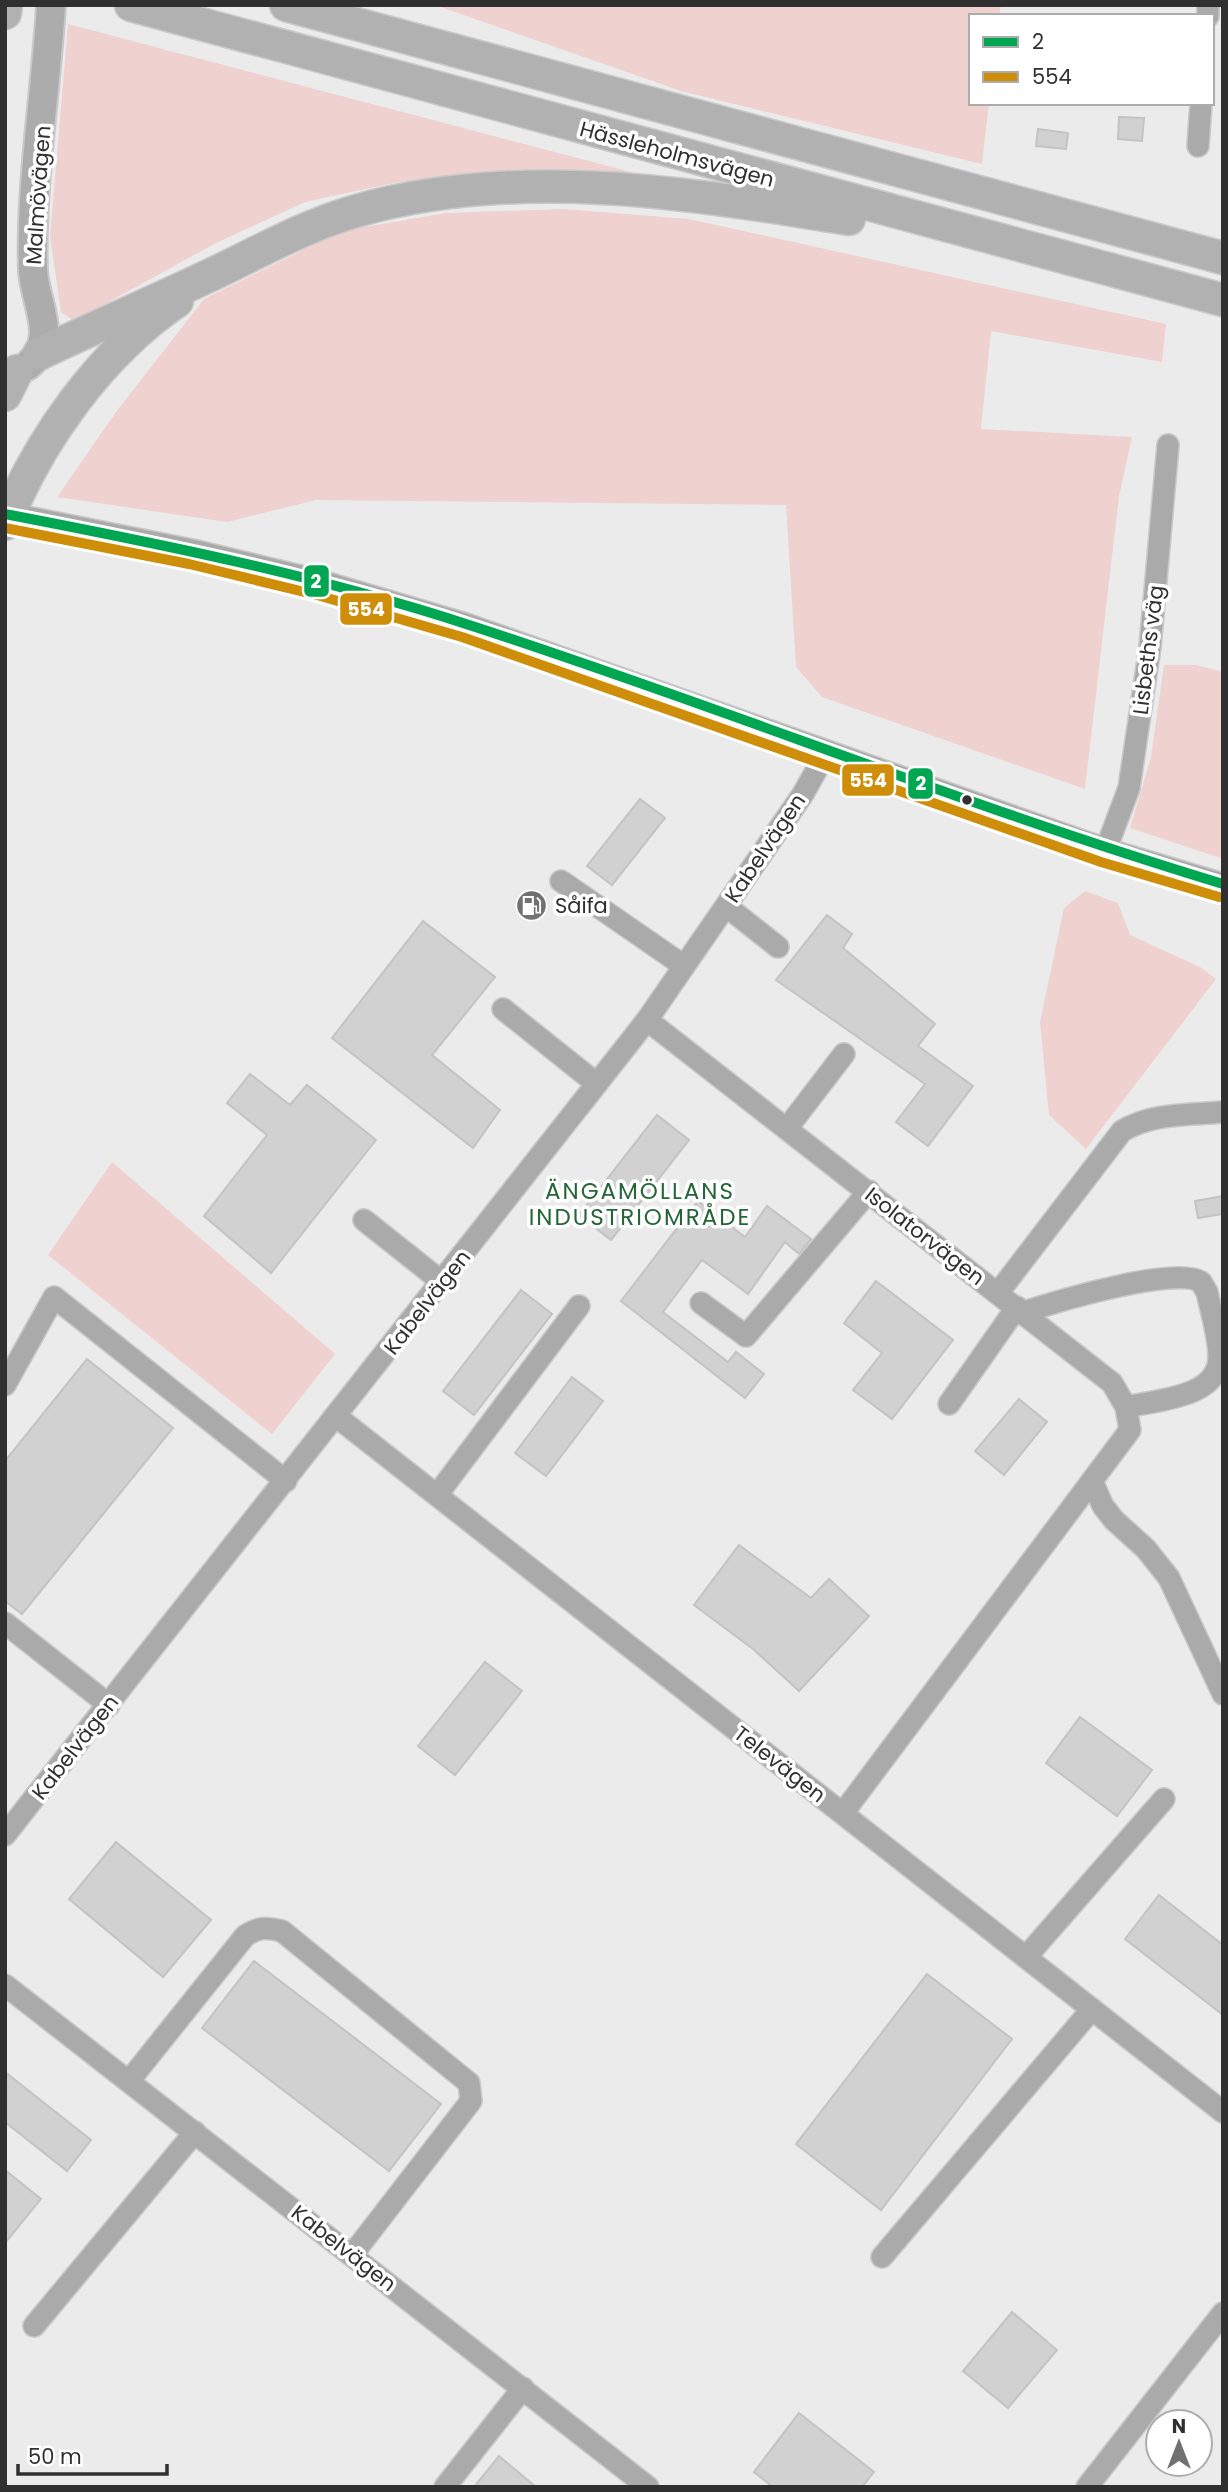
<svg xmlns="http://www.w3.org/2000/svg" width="1228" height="2492" viewBox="0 0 1228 2492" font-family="Poppins,sans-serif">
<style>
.green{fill:#efd1d0}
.building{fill:#d1d1d2;stroke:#c3c3c4;stroke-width:2}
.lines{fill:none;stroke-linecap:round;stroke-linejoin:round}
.minor-casing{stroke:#cac9ca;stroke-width:24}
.major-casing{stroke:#cac9ca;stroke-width:32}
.highway-casing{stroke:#cac9ca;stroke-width:35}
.minor{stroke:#aaa;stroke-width:21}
.major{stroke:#acacac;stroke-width:28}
.highway{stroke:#b2b1b2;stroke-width:32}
.bus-1-casing{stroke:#fff;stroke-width:16}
.bus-2-casing{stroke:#fff;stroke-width:16}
.bus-1{stroke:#00a651;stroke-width:10}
.bus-2{stroke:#cf8e0a;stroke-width:10}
.bus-dot{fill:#303031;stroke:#fff;stroke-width:2.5}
.labels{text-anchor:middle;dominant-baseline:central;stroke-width:7;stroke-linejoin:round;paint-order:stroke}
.street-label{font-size:21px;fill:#303031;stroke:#fff}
.poi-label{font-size:21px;fill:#303031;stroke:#fff;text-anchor:start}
.neighbourhood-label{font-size:23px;letter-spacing:2px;fill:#246637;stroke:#fff}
.line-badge{stroke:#fff;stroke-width:2.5}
.badge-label{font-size:19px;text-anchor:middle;font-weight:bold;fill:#fff}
</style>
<rect width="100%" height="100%" fill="#ecebec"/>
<g class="green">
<polygon points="435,5 1001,5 999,16 971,16 971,103 989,103 982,164 681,91"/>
<polygon points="68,24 646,176 501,171 394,183 305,202 216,243 74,321 61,312 50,236"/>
<polygon points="564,209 689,219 1166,324 1162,362 991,331 981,429 1132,437 1119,496 1085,789 822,697 796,667 786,505 316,500 227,522 57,497 116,412 204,299 341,231 446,213"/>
<polygon points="1164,665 1196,665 1223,672 1223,859 1130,828 1151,757"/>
<polygon points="1085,891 1118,903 1130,935 1200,967 1216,979 1086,1149 1049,1115 1040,1022 1064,908"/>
<polygon points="112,1162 335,1354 272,1434 48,1255"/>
</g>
<g class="building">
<polygon points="1119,117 1144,118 1142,141 1118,139"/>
<polygon points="1038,129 1068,133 1066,149 1036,146"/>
<polygon points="640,799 665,818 612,885 587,866"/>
<polygon points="827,915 852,934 843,948 935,1024 918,1046 973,1086 928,1146 896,1122 925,1084 776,980"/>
<polygon points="423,921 495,977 432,1055 500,1110 473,1148 332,1038"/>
<polygon points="250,1074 290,1105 307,1085 376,1140 271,1273 204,1216 267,1135 227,1103"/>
<polygon points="657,1115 689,1140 611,1240 579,1215"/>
<polygon points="1223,1196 1223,1214 1198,1218 1195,1201"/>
<polygon points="698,1201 745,1237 767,1206 811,1239 799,1254 785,1242 748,1294 702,1260 663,1312 728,1362 736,1352 764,1374 745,1398 621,1301"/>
<polygon points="876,1281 953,1340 892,1419 853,1390 882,1353 844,1323"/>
<polygon points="521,1290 552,1314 474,1415 443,1391"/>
<polygon points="87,1359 173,1428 22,1614 5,1601 5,1461"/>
<polygon points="572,1377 603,1401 546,1476 515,1453"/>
<polygon points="1019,1399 1047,1422 1004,1475 975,1451"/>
<polygon points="739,1545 811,1598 829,1579 869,1616 799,1691 753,1649 694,1605"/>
<polygon points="485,1662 522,1691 455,1775 418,1746"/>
<polygon points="1080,1717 1152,1770 1117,1816 1046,1763"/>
<polygon points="116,1842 211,1920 163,1977 69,1899"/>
<polygon points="1159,1895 1223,1945 1223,2015 1125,1939"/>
<polygon points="254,1961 441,2104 389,2171 202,2028"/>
<polygon points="927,1974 1012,2039 881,2210 796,2144"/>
<polygon points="5,2072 91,2140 67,2171 5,2122"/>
<polygon points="5,2170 41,2199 5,2243"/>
<polygon points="1012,2312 1057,2350 1008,2408 963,2371"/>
<polygon points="799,2413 874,2472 862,2487 773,2487 754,2472"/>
<polygon points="499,2456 536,2487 474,2487"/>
</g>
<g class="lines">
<defs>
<g id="minor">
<polyline points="1208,16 1208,5"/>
<polyline points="1198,146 1201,103"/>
<polyline points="22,516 192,550 321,581 466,624 1106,849 1223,884"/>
<polyline points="1106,849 1129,788 1150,647 1168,445"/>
<polyline points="561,881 684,966"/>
<polyline points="726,906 778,947"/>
<polyline points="503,1009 597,1084"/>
<polyline points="647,1020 1112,1383 1126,1407 1130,1430 843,1813"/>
<polyline points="788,1127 844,1054"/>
<polyline points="364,1220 442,1282"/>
<path d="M998,1293L1122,1131C1152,1113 1188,1115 1223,1112"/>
<polyline points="701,1303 746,1336 869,1191"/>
<path d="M1024,1312C1055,1302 1177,1265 1201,1282L1207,1292C1211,1312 1219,1336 1219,1357C1219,1398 1156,1400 1126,1407"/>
<polyline points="5,1385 54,1297 286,1481"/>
<polyline points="949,1404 1017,1307"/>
<polyline points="337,1417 1223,2112"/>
<polyline points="1092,1481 1103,1506 1114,1520 1146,1549 1169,1578 1223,1694"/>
<polyline points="437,1495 579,1306"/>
<polyline points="5,1623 109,1705"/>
<polyline points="5,1835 647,1020 803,794 826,753"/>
<polyline points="1026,1957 1164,1799"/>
<polyline points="5,1985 648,2487"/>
<path d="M129,2081L245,1936C258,1927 267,1927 282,1931L469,2083L471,2101L352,2255"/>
<polyline points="882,2257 1092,2009"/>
<polyline points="34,2326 195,2132"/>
<polyline points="445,2487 523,2388"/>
<polyline points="1087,2487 1223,2313"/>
</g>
<path id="major" d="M27,366C60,340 35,304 33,271C30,187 46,91 51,5"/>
<g id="highway">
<polyline points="131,5 1223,300"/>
<polyline points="286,5 1223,258"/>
<polyline points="5,13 6,5"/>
<path d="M39,354C99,325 161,299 221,270C266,248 308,225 356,211C516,165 689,193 849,219"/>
<polyline points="5,395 17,371"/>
<path d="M5,524C39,439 101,353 177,301"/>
</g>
</defs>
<use href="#minor" class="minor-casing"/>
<use href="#major" class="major-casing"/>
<use href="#highway" class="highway-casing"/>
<use href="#minor" class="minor"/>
<use href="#major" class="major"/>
<use href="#highway" class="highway"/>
<defs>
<path id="bus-1" d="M5,514C161,544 315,575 466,624C720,706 967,807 1223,884"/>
<polyline id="bus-2" points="5,528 189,564 317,595 462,637 1101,862 1219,897"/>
</defs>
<use href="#bus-1" class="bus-1-casing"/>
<use href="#bus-2" class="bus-2-casing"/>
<use href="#bus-1" class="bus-1"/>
<use href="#bus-2" class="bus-2"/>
</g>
<defs>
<symbol id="fuel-disc" viewBox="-11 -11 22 22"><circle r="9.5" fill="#727172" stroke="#fff"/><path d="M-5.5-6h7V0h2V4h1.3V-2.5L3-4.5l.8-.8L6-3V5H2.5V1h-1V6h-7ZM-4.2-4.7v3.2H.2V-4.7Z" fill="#fff"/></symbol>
</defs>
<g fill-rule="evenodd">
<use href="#fuel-disc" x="514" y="888" width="35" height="35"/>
</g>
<circle class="bus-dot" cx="967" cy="800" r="6"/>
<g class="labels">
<g class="street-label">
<text transform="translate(677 154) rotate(15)">Hässleholmsvägen</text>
<text transform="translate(38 195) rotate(-86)">Malmövägen</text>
<text transform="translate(1148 650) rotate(-83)">Lisbeths väg</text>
<text transform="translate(765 848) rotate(-56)">Kabelvägen</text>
<text transform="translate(925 1236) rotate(38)">Isolatorvägen</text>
<text transform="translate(427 1302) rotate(-52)">Kabelvägen</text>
<text transform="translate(75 1747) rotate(-52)">Kabelvägen</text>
<text transform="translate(780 1764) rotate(38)">Televägen</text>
<text transform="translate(344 2248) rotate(38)">Kabelvägen</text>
</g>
<g class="poi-label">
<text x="555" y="905">Såifa</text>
</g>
<g class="neighbourhood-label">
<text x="640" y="1191">ÄNGAMÖLLANS<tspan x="640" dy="26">INDUSTRIOMRÅDE</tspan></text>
</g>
</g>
<g class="line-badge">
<rect x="303" y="564" width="27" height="34" rx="7" fill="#00a651"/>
<rect x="339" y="592" width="54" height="34" rx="7" fill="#cf8e0a"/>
<rect x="841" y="763" width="54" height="34" rx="7" fill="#cf8e0a"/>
<rect x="907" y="767" width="27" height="33" rx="7" fill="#00a651"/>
</g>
<g class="badge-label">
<text x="316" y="588">2</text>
<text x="366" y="616">554</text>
<text x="868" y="787">554</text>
<text x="921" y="790">2</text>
</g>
<rect width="1228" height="2492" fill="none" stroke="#303031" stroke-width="14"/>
<rect x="969" y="14" width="245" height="91" fill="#ffffff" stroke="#acacad" stroke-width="2"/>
<rect x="983" y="37" width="35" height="10" fill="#00a651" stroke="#acacad" stroke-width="2"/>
<text x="1032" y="49" font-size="21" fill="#303031">2</text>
<rect x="983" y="72" width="35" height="10" fill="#cf8e0a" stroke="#acacad" stroke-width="2"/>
<text x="1032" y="84" font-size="21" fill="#303031">554</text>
<g transform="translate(1179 2443)"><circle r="33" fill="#ffffff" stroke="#acacad" stroke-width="2"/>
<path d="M0-5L12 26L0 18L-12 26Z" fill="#727172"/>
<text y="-10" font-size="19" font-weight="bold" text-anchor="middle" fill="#303031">N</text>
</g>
<path d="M18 2464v10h149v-10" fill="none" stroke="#303031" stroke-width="3.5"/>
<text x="28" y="2464" font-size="21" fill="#303031" stroke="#ffffff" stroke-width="5" paint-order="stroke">50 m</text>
</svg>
